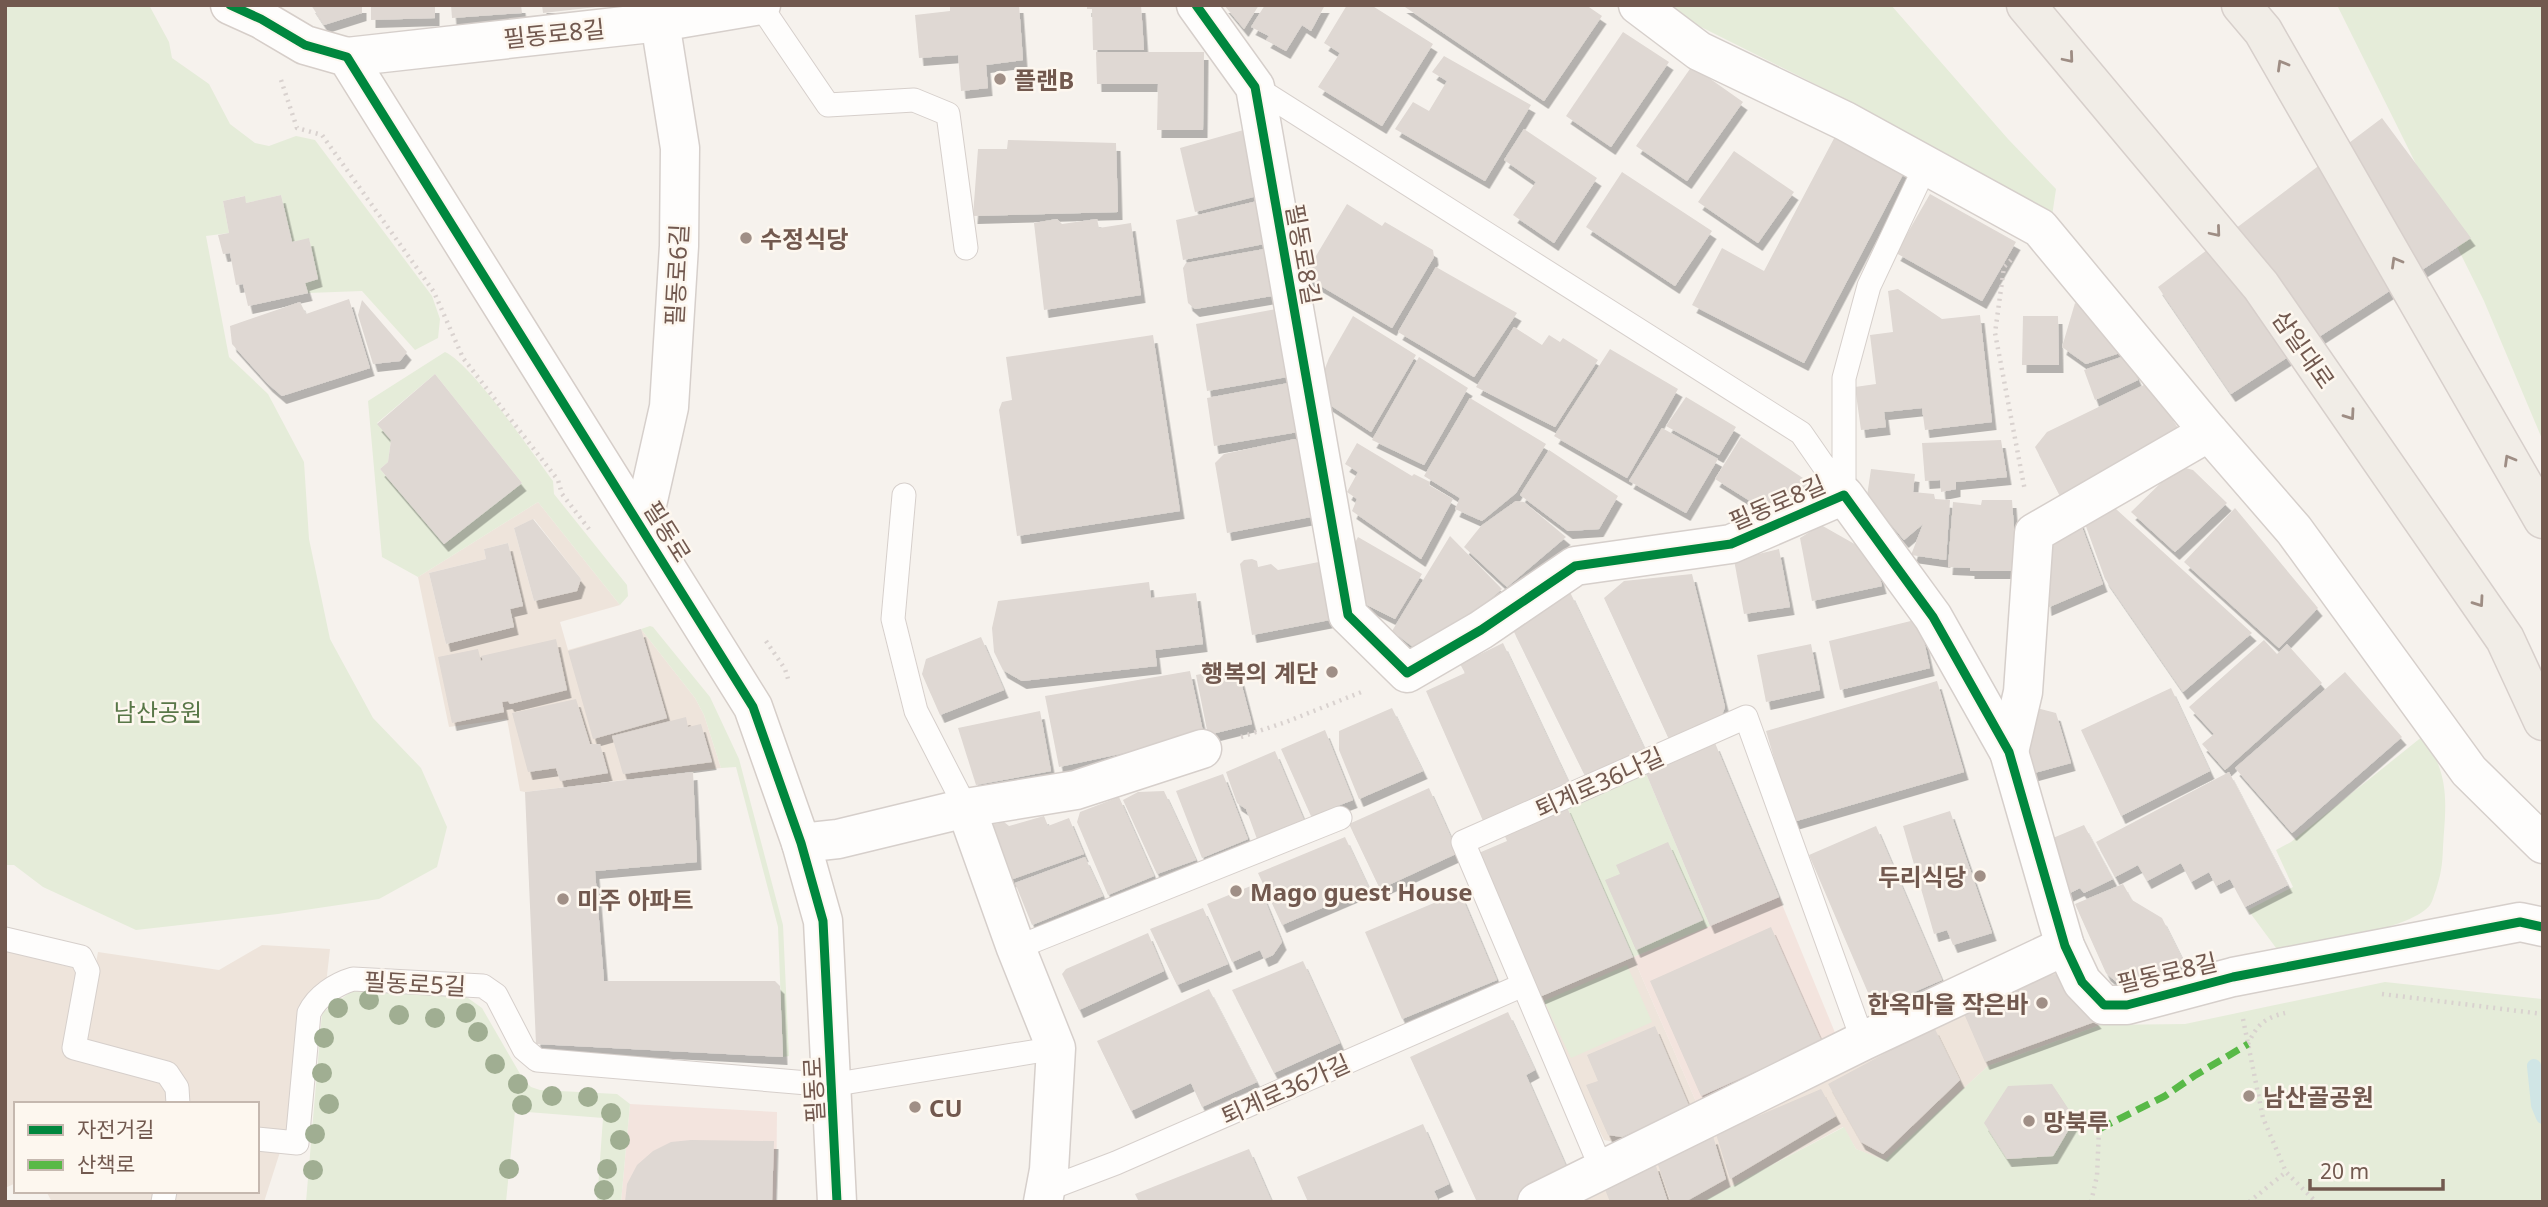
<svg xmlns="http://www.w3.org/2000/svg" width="2548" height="1207" viewBox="0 0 2548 1207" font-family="'Noto Sans','Noto Sans KR',sans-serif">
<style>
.residential{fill:#eee4db;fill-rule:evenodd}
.commercial{fill:#f3e4de}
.green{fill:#e5ecd9;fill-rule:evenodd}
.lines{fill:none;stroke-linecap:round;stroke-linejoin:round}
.stream{stroke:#d0e5e5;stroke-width:14}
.building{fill:#dfd8d3;filter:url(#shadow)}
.lane-casing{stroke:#d6cfcb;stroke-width:25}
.street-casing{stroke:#d6cfcb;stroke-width:41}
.secondary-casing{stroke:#d6cec9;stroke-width:41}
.primary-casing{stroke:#d7cfcb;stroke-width:41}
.path{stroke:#d9d2cf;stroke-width:4.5;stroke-dasharray:2 5;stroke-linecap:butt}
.lane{stroke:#fefdfc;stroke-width:23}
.street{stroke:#fefdfc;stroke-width:38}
.secondary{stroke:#fefdfc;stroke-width:38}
.primary{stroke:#f1ede7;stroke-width:38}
.quiet{stroke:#58b947;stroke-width:7;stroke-dasharray:14 7;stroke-linecap:butt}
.cycleway-casing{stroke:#fdf7ef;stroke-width:13}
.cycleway{stroke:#00873e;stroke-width:9}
.tree{fill:#a0ae92}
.oneway{stroke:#9e8d84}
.poi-dot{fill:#a08f86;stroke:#fdf7ef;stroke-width:2.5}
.labels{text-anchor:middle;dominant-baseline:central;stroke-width:5;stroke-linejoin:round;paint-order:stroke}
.street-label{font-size:24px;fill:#72594f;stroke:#fdf7ef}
.poi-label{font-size:24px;font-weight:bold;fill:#72594f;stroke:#fdf7ef;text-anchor:start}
.park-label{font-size:24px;fill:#597748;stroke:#fdf7ef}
</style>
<defs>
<filter id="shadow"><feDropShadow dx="4.5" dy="8" stdDeviation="0" flood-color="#0004"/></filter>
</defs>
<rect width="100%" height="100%" fill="#f6f2ed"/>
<g class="residential">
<path d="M538,502L620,605L560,622L568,650L641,629L695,698L704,715L721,768L525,792L520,791L507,719L449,727L418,577ZM534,519L581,579L576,591L534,601L514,528ZM508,543L523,605L510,609L514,627L446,644L429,573L486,559L484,549Z"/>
<polygon points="262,945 330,949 326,984 289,1134 257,1131 257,1104 184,1104 183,1084 82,1039 98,952 219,970"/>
<polygon points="5,950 73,968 78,978 67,1042 161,1079 169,1093 170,1104 16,1104 16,1183 5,1188"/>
<polygon points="1633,957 1701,1113 1625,1144 1604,1140 1537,998"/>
<polygon points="2062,970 2073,979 2108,1025 2100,1025 1988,1066 1885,1161 1856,1149 1843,1127 1702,1202 1583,1202 1580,1195 2031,971"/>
<polygon points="257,1149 280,1152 264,1202 170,1202 173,1191 257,1191"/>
<polygon points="46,1191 157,1191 154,1202 52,1202"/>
</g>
<g class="commercial">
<polygon points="1779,897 1836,1035 1701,1113 1633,957"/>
<polygon points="630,1104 777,1112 776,1202 621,1202"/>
</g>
<g class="green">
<polygon points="5,5 149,5 169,42 172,58 209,84 230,124 255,143 269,146 296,136 315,140 432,296 440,319 438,338 415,350 362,291 308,293 305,283 318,279 309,239 292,242 281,195 246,203 244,196 223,201 229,233 206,236 229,357 268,394 304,462 309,539 330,639 373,718 421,768 447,827 437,867 379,899 278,914 136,930 43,887 14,865 5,865"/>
<polygon points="1662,5 1891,5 2008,139 2056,189 2052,216 1857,105 1671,12"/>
<polygon points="2337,5 2543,5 2543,441 2484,301"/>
<path d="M445,352C472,364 532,453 553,481L554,494L627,585L628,596L620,605L538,502L418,577L382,557L368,401ZM435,374L522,483L444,544L380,469L388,462L391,440L377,423Z"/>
<polygon points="650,626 653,627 710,697 739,759 783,925 789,1056 783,1057 778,927 736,767 721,768 704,715 695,698 641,629"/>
<path d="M2423,736C2446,770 2447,793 2444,832C2442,857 2444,865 2436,890C2434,894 2433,901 2430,905C2413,929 2310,945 2279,952L2248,910L2293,887L2276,850L2291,842Z"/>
<polygon points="1645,771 1710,926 1633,957 1566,805"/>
<polygon points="1627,965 1652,1022 1571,1058 1544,1001"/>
<polygon points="2385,982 2543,999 2543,1202 1702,1202 1844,1127 1856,1149 1885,1160 1988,1066 2100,1025 2185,1024"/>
<polygon points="356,988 458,991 482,1008 523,1079 531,1087 540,1090 617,1094 630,1104 621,1202 597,1202 603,1118 515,1111 506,1202 306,1202 322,1013"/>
</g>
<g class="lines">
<polyline class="stream" points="2534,1066 2538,1105 2543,1117"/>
</g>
<g class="building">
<polygon points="311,5 362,5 362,13 324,25"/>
<polygon points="371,5 435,5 435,18 371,20"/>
<polygon points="451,5 521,5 522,13 452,18"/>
<polygon points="542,5 596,5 596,7 543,13"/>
<polygon points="950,5 1019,5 1023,60 986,65 988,88 961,91 958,55 919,58 915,15 950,11"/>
<polygon points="1087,5 1141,5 1144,50 1093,50 1092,9 1087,9"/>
<polygon points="1224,5 1259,5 1244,29"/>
<polygon points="1265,5 1325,5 1311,31 1302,25 1286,51 1266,40 1269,36 1251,27"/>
<polygon points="1347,5 1371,5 1433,44 1382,126 1318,87 1340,53 1324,43"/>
<polygon points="1402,5 1586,5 1602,16 1544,101"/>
<polygon points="1623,32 1669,62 1611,147 1566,116"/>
<polygon points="1096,52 1204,52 1203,130 1157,130 1158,84 1097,84"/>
<polygon points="1444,56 1531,105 1485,181 1395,129 1413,102 1429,111 1447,81 1432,72"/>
<polygon points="1692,66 1743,102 1687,181 1636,146"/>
<polygon points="2382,118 2471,238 2231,394 2158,287"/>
<polygon points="1247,129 1261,195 1195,212 1180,148"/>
<polygon points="1524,129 1597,178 1554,243 1513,215 1536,182 1504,160"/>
<polygon points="1839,129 1908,165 1804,363 1692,305 1722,248 1764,271"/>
<polygon points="1008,140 1116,143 1118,212 973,216 978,149 1007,149"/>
<polygon points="1734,151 1794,192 1758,243 1698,202"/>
<polygon points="1622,172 1712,231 1675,286 1586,227"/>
<polygon points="1930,194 2016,242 1982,301 1896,253"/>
<polygon points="281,195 292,242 309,238 318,279 305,283 308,293 248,306 243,284 236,285 230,253 223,254 218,235 229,233 223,201 245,196 246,203"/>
<polygon points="1262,200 1269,243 1183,260 1176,220"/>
<polygon points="1347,204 1382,226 1385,222 1433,250 1434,257 1392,328 1304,276"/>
<polygon points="1057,219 1062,224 1097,219 1099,228 1131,223 1141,295 1044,310 1034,223"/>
<polygon points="1270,248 1278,295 1195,309 1188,303 1183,268 1186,263"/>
<polygon points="1436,267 1517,313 1474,377 1398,332"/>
<polygon points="1898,289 1942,319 1980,315 1992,422 1925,430 1922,408 1884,412 1886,427 1861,430 1855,387 1876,384 1870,335 1893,332 1888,291"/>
<polygon points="349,299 370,368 282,396 268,384 232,344 230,326 300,302 306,314"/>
<polygon points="362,300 407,352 400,361 373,364 358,315"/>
<polygon points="2075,303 2106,321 2123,352 2086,364 2062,347"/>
<polygon points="1282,308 1293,376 1207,391 1196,324"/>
<polygon points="1353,316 1416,355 1371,432 1321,399 1321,379 1329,358"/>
<polygon points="2023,316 2058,316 2059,365 2022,365"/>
<polygon points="1514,327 1542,345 1549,335 1560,342 1563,338 1598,360 1555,427 1476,387"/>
<polygon points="1153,335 1180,511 1017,536 999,410 1002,402 1012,400 1006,357"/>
<polygon points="1610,349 1678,389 1627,478 1554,436"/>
<polygon points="2127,355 2138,380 2095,400 2084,370"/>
<polygon points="1419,357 1468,388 1424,465 1372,440"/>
<polygon points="435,374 522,483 444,544 380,469 388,462 391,440 377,424"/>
<polygon points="1294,382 1304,431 1214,446 1207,398"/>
<polygon points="2148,383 2180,431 2062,500 2035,447 2047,432"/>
<polygon points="1686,397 1736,427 1719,455 1666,426"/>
<polygon points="1470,398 1546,444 1516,493 1482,521 1455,509 1460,498 1424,476"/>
<polygon points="1662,428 1718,459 1686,513 1629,481"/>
<polygon points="1741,437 1812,484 1766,511 1715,479"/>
<polygon points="1295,439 1305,449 1316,516 1227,533 1215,463 1224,454"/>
<polygon points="2001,440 2007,477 1956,482 1956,489 1941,492 1940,480 1925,481 1922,443"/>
<polygon points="1357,443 1412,476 1414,474 1430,482 1429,485 1453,499 1421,559 1352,511 1357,499 1347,492 1358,472 1345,464"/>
<polygon points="1549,450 1618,496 1599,529 1568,531 1520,495"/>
<polygon points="2182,467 2193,470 2227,503 2175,552 2131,512 2173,471"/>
<polygon points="1871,469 1915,474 1913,492 1934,494 1935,499 1950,500 1946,560 1911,555 1923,524 1904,540 1867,496"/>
<polygon points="1982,500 2012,500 2017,571 1970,571 1970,568 1948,567 1953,502 1981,505"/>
<polygon points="1516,501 1524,502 1566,537 1507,587 1464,547 1481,526"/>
<polygon points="2105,508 2116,509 2252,633 2183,692 2105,579 2084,521"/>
<polygon points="2235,508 2318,608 2279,648 2184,562"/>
<polygon points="533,519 581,579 577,591 534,601 514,528"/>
<polygon points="2079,519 2103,584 2047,608 2042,554"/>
<polygon points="1821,525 1874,555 1882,586 1812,601 1800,538"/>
<polygon points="1450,536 1502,589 1425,656 1392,631"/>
<polygon points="1358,537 1422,574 1395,619 1361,602 1350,552"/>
<polygon points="508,543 523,606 510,609 514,627 446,644 429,573 486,559 484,549"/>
<polygon points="1779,549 1790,607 1744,614 1734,560"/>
<polygon points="1252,559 1257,561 1258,567 1271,564 1278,570 1329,560 1340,618 1252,635 1240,564 1244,560"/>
<polygon points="1692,574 1725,707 1722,715 1695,726 1698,734 1672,746 1604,598 1624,581"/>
<polygon points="1149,582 1151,598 1196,593 1203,644 1155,650 1157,666 1022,681 1003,670 994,652 992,628 998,601"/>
<polygon points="1570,592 1647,754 1588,782 1512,628"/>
<polygon points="1919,619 1930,668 1840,690 1829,641"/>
<polygon points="641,629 667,718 593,739 568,651"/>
<polygon points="981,637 1004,690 940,715 922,674 926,659"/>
<polygon points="556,639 567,690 510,704 508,701 502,702 504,712 452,723 438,657 478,649 481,661 483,660 481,656"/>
<polygon points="2264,640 2277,654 2287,644 2322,683 2225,770 2202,744 2214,734 2189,707"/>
<polygon points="1503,643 1570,785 1484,823 1426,691 1465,673 1460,664"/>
<polygon points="1811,644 1820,690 1766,702 1757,655"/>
<polygon points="1237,667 1252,724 1208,735 1196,675"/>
<polygon points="1190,671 1204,736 1059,767 1045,696"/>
<polygon points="2345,672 2402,737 2292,833 2235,768"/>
<polygon points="1937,681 1964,772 1793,822 1766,731"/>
<polygon points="2171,688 2210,771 2121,816 2081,730"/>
<polygon points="576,699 590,744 600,744 608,773 560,781 556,768 528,772 512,713"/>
<polygon points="2029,706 2056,713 2071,763 2027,775"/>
<polygon points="1392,708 1423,771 1359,799 1339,750 1339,731"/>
<polygon points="1040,711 1051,771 976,785 958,728"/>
<polygon points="686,717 688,727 701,724 712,762 623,774 612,736"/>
<polygon points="1325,730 1353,800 1311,816 1281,749"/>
<polygon points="1715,743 1779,897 1710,926 1645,771"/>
<polygon points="1275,751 1304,820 1257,839 1246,809 1237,803 1226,772"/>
<polygon points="693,772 697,862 595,871 604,981 775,981 780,986 783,1057 536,1044 525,792"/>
<polygon points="2229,772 2288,885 2245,907 2230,879 2216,886 2209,872 2191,882 2181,863 2147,881 2138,865 2115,877 2096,842"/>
<polygon points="1223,774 1248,839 1202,858 1176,791"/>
<polygon points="1429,788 1458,853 1380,889 1349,824"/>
<polygon points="1164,791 1196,860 1157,874 1123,800 1138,792"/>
<polygon points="1119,797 1154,876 1108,895 1077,822 1080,812"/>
<polygon points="1566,805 1633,957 1537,998 1474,855 1507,841 1503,832"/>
<polygon points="1950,811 1992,933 1953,945 1947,930 1934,934 1903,826"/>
<polygon points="1044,816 1048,826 1069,818 1084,854 1010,880 986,826 1004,822 1009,826"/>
<polygon points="2084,825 2113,879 2084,893 2080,888 2068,894 2041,843"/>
<polygon points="1876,826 1942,980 1875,1009 1809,855"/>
<polygon points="1345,837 1369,888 1282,925 1258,873"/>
<polygon points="1668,842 1703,920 1636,950 1605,880 1620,874 1616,865"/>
<polygon points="1085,857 1103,896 1032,925 1015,883"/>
<polygon points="1258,883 1282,942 1273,955 1264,959 1260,950 1232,962 1207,904"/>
<polygon points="2123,884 2132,900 2162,918 2184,962 2175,972 2122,987 2106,973 2075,904"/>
<polygon points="1460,892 1497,980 1402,1019 1365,932"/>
<polygon points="1203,908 1228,964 1177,985 1150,929"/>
<polygon points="1771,927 1822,1042 1701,1096 1650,981"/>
<polygon points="1148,933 1164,971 1079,1010 1062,974 1066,969"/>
<polygon points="1303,961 1340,1043 1274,1073 1232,990"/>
<polygon points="2061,974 2097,1021 1985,1062 1962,1009 2037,975"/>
<polygon points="1209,989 1257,1082 1202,1107 1191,1083 1131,1111 1097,1041"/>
<polygon points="1508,1012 1535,1070 1526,1075 1566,1166 1561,1181 1517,1202 1477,1202 1410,1057"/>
<polygon points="1655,1026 1690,1108 1622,1137 1608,1135 1586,1085 1598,1081 1587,1055"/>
<polygon points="1934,1027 1960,1080 1883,1154 1861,1142 1828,1084"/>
<polygon points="2052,1084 2075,1119 2053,1156 2007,1159 1984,1123 2008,1086"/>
<polygon points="1821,1089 1836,1116 1730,1179 1716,1134"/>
<polygon points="1423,1124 1449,1184 1434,1191 1439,1202 1308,1202 1297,1177"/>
<polygon points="1713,1136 1726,1179 1685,1202 1671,1202 1657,1162"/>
<polygon points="691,1140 774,1141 772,1202 625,1202 627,1184 637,1165 653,1151 671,1142"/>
<polygon points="1249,1149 1272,1202 1139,1202 1135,1194"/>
<polygon points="1655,1163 1668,1202 1610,1202 1604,1187"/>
</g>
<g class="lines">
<defs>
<g id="lane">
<polyline points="760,5 828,105 914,100 948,114 966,248"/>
<polyline points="1255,87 1801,433 1844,495 1844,378 1869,286 1926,165"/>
<polyline points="904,495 893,619 916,711 966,808"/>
<polyline points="5,939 81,957 88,971 74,1048 167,1073 177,1088 178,1104"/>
<polyline points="1016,948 1340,818"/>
<path d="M257,1139L297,1143L309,1013C317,996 336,984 353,979L483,986L496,995L524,1049L537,1060L831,1085L1056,1048"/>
<polyline points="1602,1170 1463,842 1746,717 1863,1041"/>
<polyline points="1045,1190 1116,1163 1523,985"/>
<polyline points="163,1202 165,1191"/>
</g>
<g id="street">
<polyline points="1196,5 1255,87 1348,615 1407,673 1481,630 1575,566 1731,544 1844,495 1933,617 2009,752 2065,946 2082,982 2104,1005 2127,1005 2233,977 2520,922 2543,927"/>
<polyline points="1638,5 1699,51 1845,121 2040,228 2209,432 2294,530 2469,771 2543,844"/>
<polyline points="347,57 660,22 761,5"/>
<polyline points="642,527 669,407 679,246 680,148 660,22"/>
<polyline points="2009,752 2023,692 2034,533 2209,432"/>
<polyline points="966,808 1016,948 1056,1048 1049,1170 1043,1202"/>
<polyline points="801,843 838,839 966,808 1076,790 1202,749"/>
<polyline points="1537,1202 1863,1041 2065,946"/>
</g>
<polyline id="secondary" points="230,5 261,19 305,45 347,57 753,707 801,843 823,921 837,1202"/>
<g id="primary">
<polyline points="2026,5 2261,286 2505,639 2543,721"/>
<polyline points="2241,5 2263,31 2543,519"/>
</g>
</defs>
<use href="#lane" class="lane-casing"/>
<use href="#street" class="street-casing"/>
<use href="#secondary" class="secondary-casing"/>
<use href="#primary" class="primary-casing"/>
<g class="path">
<polyline points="281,80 297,128 322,135 434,292 463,358 558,480 562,494 589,529"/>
<polyline points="2011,260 2004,267 1995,333 2025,491"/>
<polyline points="766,641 785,669 789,682"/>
<polyline points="1241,737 1286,722 1364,691"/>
<polyline points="2382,994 2543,1014"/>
<polyline points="2243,1019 2263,1118 2286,1172 2316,1202"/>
<path d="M2248,1044C2257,1025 2264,1018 2285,1013"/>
<polyline points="2091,1202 2097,1176 2099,1129"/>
<polyline points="2249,1202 2286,1172"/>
</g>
<use href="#lane" class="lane"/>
<use href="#street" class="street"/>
<use href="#secondary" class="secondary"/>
<use href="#primary" class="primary"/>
<polyline class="quiet" points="2099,1129 2165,1096 2194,1076 2248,1044"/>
<defs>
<g id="cycleway">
<polyline points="230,5 261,19 305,45 347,57 753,707 801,843 823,921 837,1202"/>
<polyline points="1196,5 1255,87 1348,615 1407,673 1481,630 1575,566 1731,544 1844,495 1933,617 2009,752 2065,946 2082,982 2104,1005 2127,1005 2233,977 2520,922 2543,927"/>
</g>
</defs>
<use href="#cycleway" class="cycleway-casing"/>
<use href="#cycleway" class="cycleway"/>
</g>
<g class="tree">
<circle cx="369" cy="1000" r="10"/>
<circle cx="338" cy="1008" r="10"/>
<circle cx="466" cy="1013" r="10"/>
<circle cx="399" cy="1015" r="10"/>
<circle cx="435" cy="1018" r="10"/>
<circle cx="478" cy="1032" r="10"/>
<circle cx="324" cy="1038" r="10"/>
<circle cx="495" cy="1064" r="10"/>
<circle cx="322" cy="1073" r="10"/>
<circle cx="518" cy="1084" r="10"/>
<circle cx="552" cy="1096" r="10"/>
<circle cx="588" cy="1097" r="10"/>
<circle cx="329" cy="1104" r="10"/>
<circle cx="522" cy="1105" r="10"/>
<circle cx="611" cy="1113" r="10"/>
<circle cx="315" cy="1134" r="10"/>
<circle cx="620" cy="1140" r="10"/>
<circle cx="509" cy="1169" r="10"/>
<circle cx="607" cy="1169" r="10"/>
<circle cx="313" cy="1170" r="10"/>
<circle cx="604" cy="1190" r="10"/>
</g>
<defs><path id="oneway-chevron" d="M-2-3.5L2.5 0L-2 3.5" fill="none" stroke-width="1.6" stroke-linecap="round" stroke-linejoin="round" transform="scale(1.75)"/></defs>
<g class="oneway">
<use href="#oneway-chevron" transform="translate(2069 58) rotate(50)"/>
<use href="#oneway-chevron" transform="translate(2282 65) rotate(-120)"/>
<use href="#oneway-chevron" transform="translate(2216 232) rotate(50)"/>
<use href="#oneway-chevron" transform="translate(2396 262) rotate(-120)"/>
<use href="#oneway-chevron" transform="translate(2350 415) rotate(55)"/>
<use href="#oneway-chevron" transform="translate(2509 460) rotate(-120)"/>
<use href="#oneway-chevron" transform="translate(2479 602) rotate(55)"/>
</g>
<g class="poi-dot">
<circle cx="1000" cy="79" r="7"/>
<circle cx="746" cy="238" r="7"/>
<circle cx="1332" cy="672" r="7"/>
<circle cx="1980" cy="876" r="7"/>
<circle cx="1236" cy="891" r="7"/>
<circle cx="563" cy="899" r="7"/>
<circle cx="2042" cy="1003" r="7"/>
<circle cx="2249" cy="1096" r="7"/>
<circle cx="915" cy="1107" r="7"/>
<circle cx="2029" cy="1121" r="7"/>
</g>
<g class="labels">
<g class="street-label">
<text transform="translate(554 33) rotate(-6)">필동로8길</text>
<text transform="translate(1304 254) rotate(80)">필동로8길</text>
<text transform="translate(676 275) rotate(-87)">필동로6길</text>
<text transform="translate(2304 349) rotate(55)">삼일대로</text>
<text transform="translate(1777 502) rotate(-23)">필동로8길</text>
<text transform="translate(668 531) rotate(58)">필동로</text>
<text transform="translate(1599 782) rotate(-24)">퇴계로36나길</text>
<text transform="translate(2167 972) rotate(-13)">필동로8길</text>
<text transform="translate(415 983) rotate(3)">필동로5길</text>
<text transform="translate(1285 1089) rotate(-24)">퇴계로36가길</text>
<text transform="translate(813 1090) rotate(-93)">필동로</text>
</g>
<g class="poi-label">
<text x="1014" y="79">플랜B</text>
<text x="760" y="238">수정식당</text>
<text x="1318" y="672" text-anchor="end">행복의 계단</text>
<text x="1966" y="876" text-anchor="end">두리식당</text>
<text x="1250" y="891">Mago guest House</text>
<text x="577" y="899">미주 아파트</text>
<text x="2028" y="1003" text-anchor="end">한옥마을 작은바</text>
<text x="2263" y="1096">남산골공원</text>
<text x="929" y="1107">CU</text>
<text x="2043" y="1121">망북루</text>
</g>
<g class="park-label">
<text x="158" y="711">남산공원</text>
</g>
</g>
<rect width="2548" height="1207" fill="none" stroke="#72594f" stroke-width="14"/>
<rect x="14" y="1102" width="245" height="91" fill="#fdf7ef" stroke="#c5b8af" stroke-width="2"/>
<rect x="28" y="1125" width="35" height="10" fill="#00873e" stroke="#c5b8af" stroke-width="2"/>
<text x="77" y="1137" font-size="21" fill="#72594f">자전거길</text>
<rect x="28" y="1160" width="35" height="10" fill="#58b947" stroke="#c5b8af" stroke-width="2"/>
<text x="77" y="1172" font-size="21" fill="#72594f">산책로</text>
<path d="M2310 1179v10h133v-10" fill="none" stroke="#72594f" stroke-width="3.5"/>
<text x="2320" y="1179" font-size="21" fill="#72594f" stroke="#fdf7ef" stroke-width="5" paint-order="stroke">20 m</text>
</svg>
